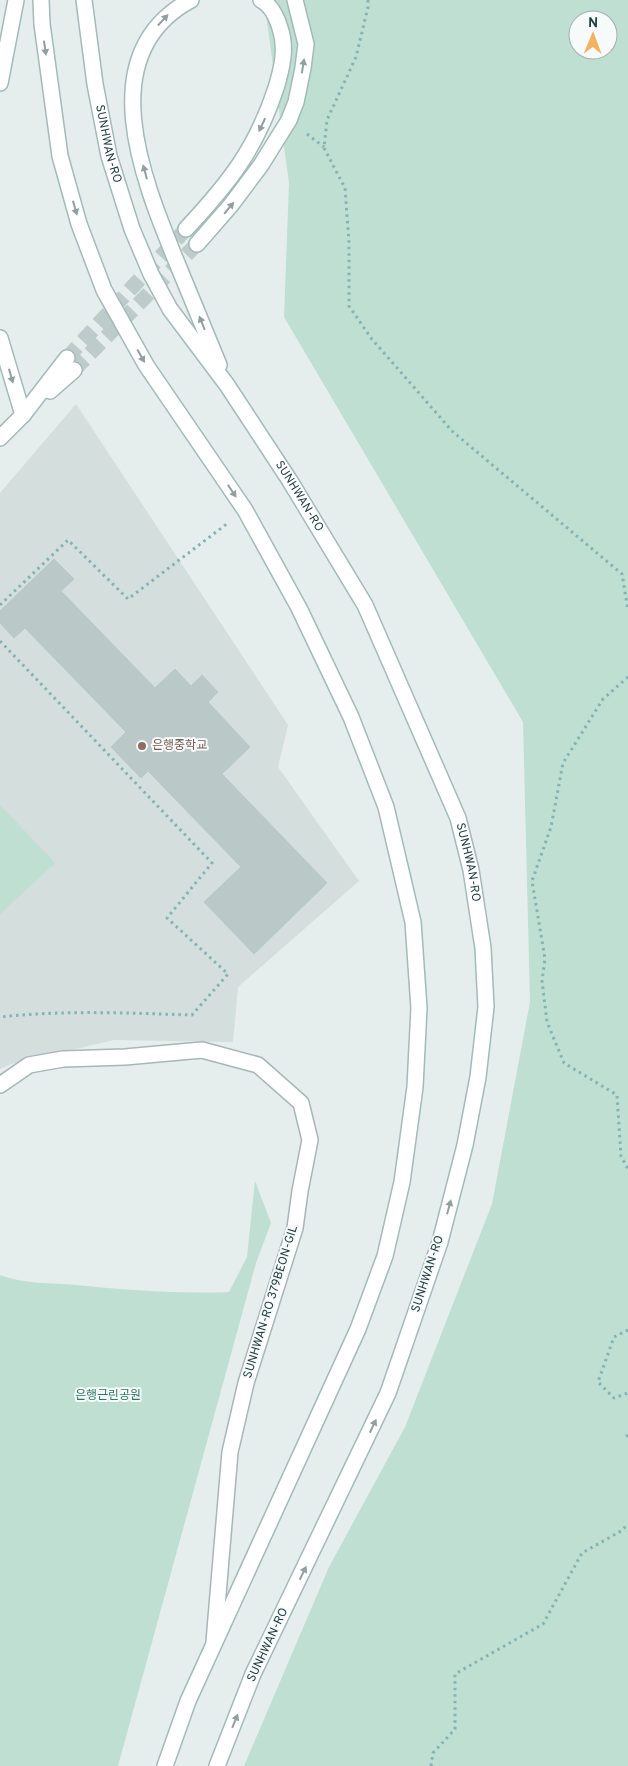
<svg xmlns="http://www.w3.org/2000/svg" width="628" height="1766" viewBox="0 0 628 1766" font-family="Overpass,'Noto Sans KR',sans-serif">
<style>
.built{fill:#d3dedd}
.green{fill:#bedfd2;fill-rule:evenodd}
.building{fill:#bac9c7;stroke:#b7c8c6}
.lines{fill:none;stroke-linecap:round;stroke-linejoin:round}
.secondary-tunnel{stroke:#becbcb;stroke-width:15;stroke-dasharray:15 8;stroke-linecap:butt}
.minor-casing{stroke:#a7b6b6;stroke-width:18}
.secondary-casing{stroke:#a3bab9;stroke-width:18}
.path{stroke:#85b2b2;stroke-width:3;stroke-dasharray:2.5 4;stroke-linecap:butt}
.minor{stroke:#fff;stroke-width:15}
.secondary{stroke:#fff;stroke-width:15}
.oneway{fill:#919fa0}
.education-dot{fill:#8d6e63;stroke:#f6fafa;stroke-width:2}
.labels{text-anchor:middle;dominant-baseline:central;stroke-width:4;stroke-linejoin:round;paint-order:stroke}
.street-label{font-size:12px;fill:#233f41;stroke:#f6fafa}
.education-label{font-size:12px;fill:#785e54;stroke:#f6fafa;text-anchor:start}
.park-label{font-size:12px;fill:#2d7862;stroke:#f6fafa}
</style>
<rect width="100%" height="100%" fill="#e5eeed"/>
<polygon class="built" points="76,404 288,725 278,767 359,881 238,987 233,1042 114,1040 11,1064 0,1069 0,493"/>
<g class="green">
<path d="M264,0H628V1766H244L329,1567L405,1427L492,1204L530,1002L523,722L284,317L289,183ZM578,20H608V50H578Z"/>
<polygon points="0,805 55,863 0,914"/>
<path d="M255,1181L271,1223L256,1263L118,1766H0V1275C23,1284 51,1283 76,1285C127,1290 178,1294 229,1292L247,1257Z"/>
</g>
<polygon class="building" points="54,559 74,579 61,591 155,688 175,669 191,686 202,675 218,692 208,702 250,747 222,774 327,883 254,954 204,902 241,867 148,771 141,778 111,747 126,732 25,628 14,638 0,623 0,611"/>
<g class="lines">
<g class="secondary-tunnel">
<polyline points="67,358 186,229"/>
<polyline points="74,370 197,244"/>
</g>
<defs>
<g id="minor">
<polyline points="0,438 23,415"/>
<polyline points="0,1085 29,1065 63,1059 125,1057 202,1050 258,1065 301,1103 310,1140 300,1191 295,1228 246,1383 230,1452 214,1642"/>
</g>
<g id="secondary">
<polyline points="41,0 42,24 60,156 79,224 104,290 146,365 245,510 299,608 351,717 386,807 413,922 419,1008 415,1087 402,1182 385,1256 358,1329 188,1701 165,1766"/>
<path id="s1" d="M84,0L95,84L109,156L132,229L151,274L170,309L227,385L290,481L365,605L458,818L471,870L483,948L486,1007L478,1077L465,1145L440,1242L388,1393L253,1674L217,1766"/>
<path d="M191,0C90,54 144,182 177,263C191,297 205,331 219,365"/>
<polyline points="0,83 16,0"/>
<path d="M186,229C229,183 256,149 276,88C282,68 287,48 280,28C277,18 271,5 261,0"/>
<polyline points="197,244 231,205 261,165 289,120 296,102 303,68 306,44 295,0"/>
<polyline points="0,338 23,415"/>
<polyline points="50,391 74,370"/>
<polyline points="23,415 67,358"/>
</g>
</defs>
<use href="#minor" class="minor-casing"/>
<use href="#secondary" class="secondary-casing"/>
<g class="path">
<polyline points="368,0 368,7 356,57 327,120 324,148 345,188 349,243 349,306 371,338 452,431 622,574 628,610"/>
<polyline points="307,134 324,147"/>
<polyline points="0,605 68,540 128,599 228,523"/>
<path d="M0,641L212,863L167,918L228,974L192,1015C128,1013 63,1010 0,1017"/>
<polyline points="628,677 603,699 563,763 551,827 532,881 545,959 542,981 547,1022 564,1063 617,1095 621,1156 628,1169"/>
<polyline points="628,1330 614,1337 598,1382 614,1398 628,1393"/>
<polyline points="628,1435 626,1437 628,1438"/>
<polyline points="431,1766 433,1753 455,1729 455,1674 543,1624 582,1553 621,1531 628,1524"/>
</g>
<use href="#minor" class="minor"/>
<use href="#secondary" class="secondary"/>
</g>
<defs><path id="oneway-solid" d="M-6-.8H1V-3.2L6.5 0L1 3.2V.8H-6Z" transform="scale(1.25)"/></defs>
<g class="oneway">
<use href="#oneway-solid" transform="translate(163 20) rotate(-47)"/>
<use href="#oneway-solid" transform="translate(45 48) rotate(82)"/>
<use href="#oneway-solid" transform="translate(303 66) rotate(-81)"/>
<use href="#oneway-solid" transform="translate(262 125) rotate(115)"/>
<use href="#oneway-solid" transform="translate(145 172) rotate(-105)"/>
<use href="#oneway-solid" transform="translate(75 208) rotate(74)"/>
<use href="#oneway-solid" transform="translate(229 208) rotate(-50)"/>
<use href="#oneway-solid" transform="translate(202 323) rotate(-112)"/>
<use href="#oneway-solid" transform="translate(141 356) rotate(61)"/>
<use href="#oneway-solid" transform="translate(11 376) rotate(74)"/>
<use href="#oneway-solid" transform="translate(232 491) rotate(56)"/>
<use href="#oneway-solid" transform="translate(449 1207) rotate(-75)"/>
<use href="#oneway-solid" transform="translate(373 1426) rotate(-65)"/>
<use href="#oneway-solid" transform="translate(303 1573) rotate(-64)"/>
<use href="#oneway-solid" transform="translate(235 1721) rotate(-68)"/>
</g>
<circle class="education-dot" cx="142" cy="746" r="5"/>
<g class="labels">
<g class="street-label">
<text stroke="none"><textPath href="#s1" startOffset="146">SUNHWAN-RO</textPath></text>
<text stroke="none"><textPath href="#s1" startOffset="551">SUNHWAN-RO</textPath></text>
<text stroke="none"><textPath href="#s1" startOffset="956">SUNHWAN-RO</textPath></text>
<text transform="translate(428 1274) rotate(-72)">SUNHWAN-RO</text>
<text transform="translate(271 1302) rotate(-73)">SUNHWAN-RO 379BEON-GIL</text>
<text transform="translate(268 1645) rotate(-65)">SUNHWAN-RO</text>
</g>
<g class="education-label">
<text x="152" y="746">은행중학교</text>
</g>
<g class="park-label">
<text x="108" y="1396">은행근린공원</text>
</g>
</g>
<g transform="translate(593 35) rotate(1)"><circle r="24" fill="#f6fafa" stroke="#a2afb0"/>
<path d="M0-4L9 19L0 12L-9 19Z" fill="#f3b25e"/>
<text y="-8" font-size="14" font-weight="bold" text-anchor="middle" fill="#233f41">N</text>
</g>
</svg>
